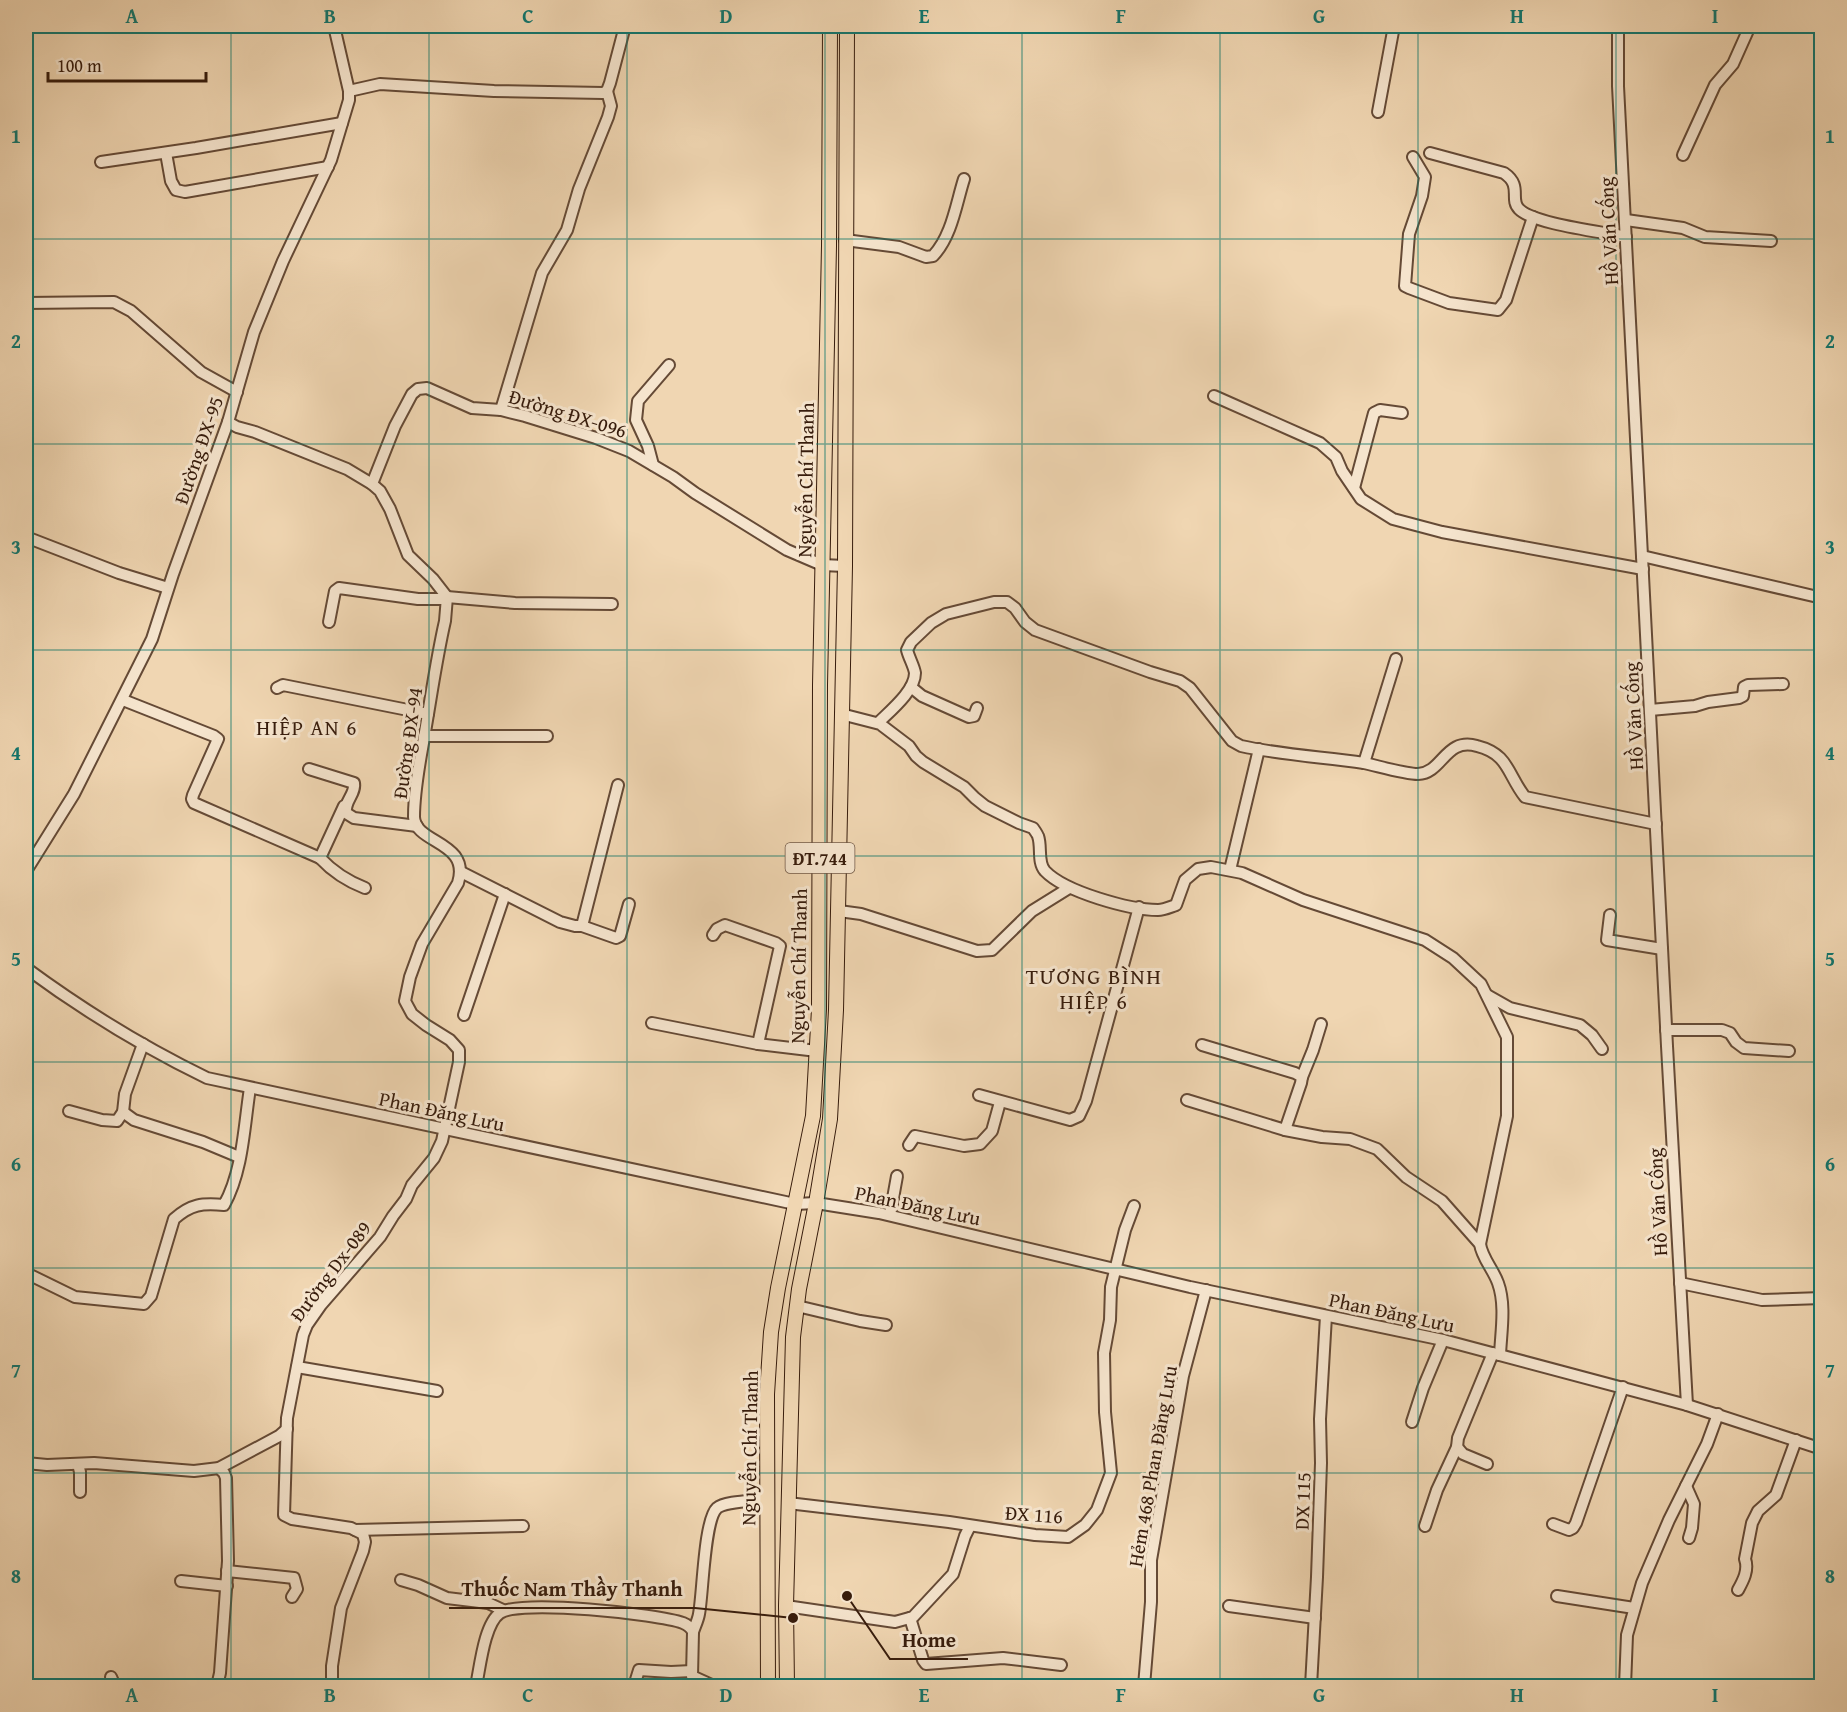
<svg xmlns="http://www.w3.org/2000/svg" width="1847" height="1712" viewBox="0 0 1847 1712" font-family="'Gentium Book Plus',serif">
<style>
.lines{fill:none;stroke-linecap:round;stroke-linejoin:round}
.minor-casing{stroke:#654a36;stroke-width:14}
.major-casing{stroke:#371c0c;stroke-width:16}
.minor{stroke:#f5e4cd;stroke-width:10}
.major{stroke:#f0d6b2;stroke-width:14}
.grid{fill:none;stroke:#0f766e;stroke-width:1.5;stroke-opacity:0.55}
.labels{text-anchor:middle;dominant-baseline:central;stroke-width:6;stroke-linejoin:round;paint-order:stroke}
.shield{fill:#f5e4cd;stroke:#705846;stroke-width:1.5}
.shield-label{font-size:18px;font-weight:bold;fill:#371c0c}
.street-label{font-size:20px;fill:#371c0c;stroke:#f5e4cd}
.neighbourhood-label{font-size:21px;letter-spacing:1.5px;fill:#371c0c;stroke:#f5e4cd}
.quarter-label{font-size:22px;letter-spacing:1.5px;fill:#371c0c;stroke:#f5e4cd}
.leader{fill:none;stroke:#371c0c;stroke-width:2}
.callout-dot{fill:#371c0c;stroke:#f5e4cd;stroke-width:2}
.callout-label{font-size:21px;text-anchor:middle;font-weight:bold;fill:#371c0c;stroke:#f5e4cd;stroke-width:6;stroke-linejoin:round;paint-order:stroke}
.neatline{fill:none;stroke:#0f766e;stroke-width:2}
.grid-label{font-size:20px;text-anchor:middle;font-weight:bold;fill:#0f766e}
</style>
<rect width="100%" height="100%" fill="#f0d6b2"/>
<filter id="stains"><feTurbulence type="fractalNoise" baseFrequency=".00333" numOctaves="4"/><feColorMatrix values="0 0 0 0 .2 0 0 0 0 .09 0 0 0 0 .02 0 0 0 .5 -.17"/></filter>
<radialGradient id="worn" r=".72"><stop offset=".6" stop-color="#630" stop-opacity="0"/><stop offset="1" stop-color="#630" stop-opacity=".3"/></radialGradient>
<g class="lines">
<defs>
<g id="minor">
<polyline points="1618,26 1618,86 1667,1046 1687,1405"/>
<polyline points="349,91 380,84 494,91 603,93 607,91 610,83 625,26"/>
<polyline points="1378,112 1394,26"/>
<polyline points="166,153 171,181 176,190 185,192 328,167"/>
<path d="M1430,153L1504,173C1523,186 1509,199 1519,209C1533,224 1604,232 1626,237"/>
<polyline points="1683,155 1715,85 1733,64 1750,26"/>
<polyline points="1413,157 1425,177 1422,196 1409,234 1405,286 1409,288 1449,303 1498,310 1506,300 1533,217"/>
<polyline points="101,162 196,148 342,123"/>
<polyline points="1626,220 1683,228 1705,237 1771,241"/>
<path d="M845,240L899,247L926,257L933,256C952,236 956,204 964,179"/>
<polyline points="26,303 114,302 131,311 201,372 237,392"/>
<polyline points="1214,396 1320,443 1336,457 1342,471 1361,499 1393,519 1442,532 1643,569"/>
<polyline points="501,410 542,273 567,230 579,189 608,117 611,106 607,91"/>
<path d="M228,422L237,427L255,432L347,469L372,484L380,491L390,509L408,555L433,579L447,597L445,621C437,656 432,691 426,726C421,756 414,787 414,817C415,844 471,841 458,883L422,944L410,977L405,1001L412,1014L426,1025L450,1040L459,1050V1062L442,1141L434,1158L412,1185L406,1199L393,1216L380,1237L321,1305L307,1325L303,1335L287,1418L284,1515L292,1519L351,1528L363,1534L365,1542L363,1551L341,1608L332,1666V1686"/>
<polyline points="653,465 648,446 636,420 638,401 669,365"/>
<polyline points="372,484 395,426 412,394 418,389 427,388 472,408 501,410 525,416 596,438 629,451 673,477 695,493 787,550 822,565 845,566"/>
<polyline points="1354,488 1374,413 1380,410 1402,413"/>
<polyline points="26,537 119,573 168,588"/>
<polyline points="1642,556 1822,598"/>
<polyline points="447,597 515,603 612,604"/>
<polyline points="329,622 335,591 339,588 418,599 446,599"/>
<polyline points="911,687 922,696 969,717 974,716 977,708"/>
<polyline points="277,688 283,685 428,714"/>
<polyline points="123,700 214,736 218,739 193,795 192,799 194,803 320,858"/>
<polyline points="1650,710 1695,706 1708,702 1739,698 1743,696 1744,687 1748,685 1783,684"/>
<path d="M841,714L880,724L909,746L916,756L923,762L964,787L975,798L985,806L1019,823L1033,828C1033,828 1038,835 1038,836C1042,847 1037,862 1045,871C1065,892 1130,910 1158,910C1164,910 1170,907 1176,905L1185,880L1198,869L1211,867L1242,873L1303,900L1425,940L1453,958L1481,984L1507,1037V1116L1480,1244"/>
<path d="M878,723C890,711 915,691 915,673C914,666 909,658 907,650L911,642L931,623L946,614L994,602H1007L1015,608L1025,622L1035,630L1150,672L1180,681L1190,688L1232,741L1241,746C1282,755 1323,757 1364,763C1378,766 1405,774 1418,774C1443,773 1445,737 1477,746C1509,754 1507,774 1525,797L1656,824"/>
<polyline points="424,736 547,736"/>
<polyline points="1364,763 1396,659"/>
<path d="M309,769L354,783C356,794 344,801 346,813L354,818L417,826"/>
<path d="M344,806L320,858C333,872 347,881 365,888"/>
<polyline points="1230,870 1259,749"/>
<polyline points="26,871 74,794 152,639 173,574 228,422 254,332 283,261 331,160 349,100 349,91 334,26"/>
<polyline points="461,872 560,922 575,926 582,926 618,785"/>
<polyline points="839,911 861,914 977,951 992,950 1032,911 1069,888"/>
<polyline points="1610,915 1607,940 1662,949"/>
<polyline points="582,926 616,938 620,936 629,904"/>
<polyline points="713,935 717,929 725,925 776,943 780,946 758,1044"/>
<path d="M26,968C83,1010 143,1047 207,1078L795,1204L816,1203L879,1213L1190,1287L1443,1340L1687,1405L1822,1449"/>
<polyline points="1487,995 1510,1008 1580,1025 1592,1035 1602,1049"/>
<polyline points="464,1015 505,894"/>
<polyline points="652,1023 758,1044 817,1051"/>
<polyline points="1666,1030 1722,1030 1730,1033 1736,1042 1744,1048 1789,1051"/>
<polyline points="1202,1045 1295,1073 1302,1077 1301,1083 1285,1130"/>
<polyline points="1302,1077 1313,1050 1321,1024"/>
<polyline points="979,1095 1070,1120 1079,1116 1086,1101 1139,907"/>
<path d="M1187,1100L1285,1130L1322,1137L1350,1139L1377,1149L1406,1177L1442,1201L1480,1244C1482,1258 1493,1269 1498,1283C1506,1305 1501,1332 1500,1355"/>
<polyline points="69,1111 102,1120 117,1121 123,1112 125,1094 143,1044"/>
<polyline points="123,1112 134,1120 203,1142 239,1157"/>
<polyline points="909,1145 915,1136 964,1146 980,1144 992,1131 1000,1102"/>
<polyline points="890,1215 897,1176"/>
<path d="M26,1273L75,1297L144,1304L151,1296L174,1219C191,1204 202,1203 224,1205C243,1171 244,1126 250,1088"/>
<polyline points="1680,1283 1762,1300 1822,1298"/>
<polyline points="797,1306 860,1321 886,1325"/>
<polyline points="297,1367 437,1391"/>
<polyline points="1412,1422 1423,1388 1443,1340"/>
<polyline points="1457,1447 1463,1454 1487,1464"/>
<polyline points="26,1463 47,1465 94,1463 194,1471 219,1468 279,1436 287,1429"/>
<polyline points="78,1464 80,1472 80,1492"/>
<polyline points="1686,1486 1694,1504 1692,1528 1689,1538"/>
<polyline points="788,1503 949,1522 1035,1535 1068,1537 1085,1525 1097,1510 1111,1473 1105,1412 1104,1353 1110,1320 1111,1287 1125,1230 1134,1206"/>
<polyline points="1553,1524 1569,1530 1573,1528 1576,1523 1623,1387"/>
<polyline points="1425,1526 1437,1490 1457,1447 1458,1438 1493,1353"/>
<polyline points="355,1530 523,1526"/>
<polyline points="227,1571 294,1578 297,1589 292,1597"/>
<polyline points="401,1580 418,1585 447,1598 488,1603 503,1610"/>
<polyline points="181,1581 227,1586"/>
<path d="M1738,1590C1743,1581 1749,1570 1745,1559L1752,1523L1758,1511L1776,1495L1796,1440"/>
<polyline points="1557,1596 1634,1608"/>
<polyline points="786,1606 895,1622 913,1617 953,1574 965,1536 970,1526"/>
<polyline points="1229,1606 1315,1618"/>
<polyline points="910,1618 923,1660 926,1664 1003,1658 1061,1665"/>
<path d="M693,1632C695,1626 698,1620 699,1614C703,1593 704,1520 717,1508C725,1501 755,1501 767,1499"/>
<polyline points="111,1677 115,1686"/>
<polyline points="217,1686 220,1673 228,1561 226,1478 224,1473 219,1468"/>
<path d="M476,1686C480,1668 484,1624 500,1613C519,1599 658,1614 683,1623C688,1625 691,1627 693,1632L692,1676L714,1686"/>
<polyline points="634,1686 639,1670 671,1672 692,1671"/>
<polyline points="1144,1686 1151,1602 1151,1560 1183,1376 1206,1290"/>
<polyline points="1311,1686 1317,1577 1321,1463 1320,1419 1326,1316"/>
<polyline points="1625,1686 1627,1635 1642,1583 1669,1520 1707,1444 1718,1414"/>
</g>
<g id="major">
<polyline points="768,1686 767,1394 771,1332 778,1288 813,1116 819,1009 820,685 829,246 830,26"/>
<polyline points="787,1686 786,1606 793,1337 799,1289 816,1203 830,1119 836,1010 845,566 847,26"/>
</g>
</defs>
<use href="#minor" class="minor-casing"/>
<use href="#major" class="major-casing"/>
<use href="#minor" class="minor"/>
<use href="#major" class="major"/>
</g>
<path class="grid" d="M231,26V1686M429,26V1686M627,26V1686M825,26V1686M1022,26V1686M1220,26V1686M1418,26V1686M1616,26V1686M26,239H1822M26,444H1822M26,650H1822M26,856H1822M26,1062H1822M26,1268H1822M26,1473H1822"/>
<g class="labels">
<rect class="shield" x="785.5" y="843" width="69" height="30" rx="4.5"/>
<g class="shield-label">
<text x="820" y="858">ĐT.744</text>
</g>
<g class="street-label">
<text transform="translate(1608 231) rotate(-93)">Hồ Văn Cống</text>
<text transform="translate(568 413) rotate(17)">Đường ĐX-096</text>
<text transform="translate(198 450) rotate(-71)">Đường ĐX-95</text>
<text transform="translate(805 480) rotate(-89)">Nguyễn Chí Thanh</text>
<text transform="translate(1633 716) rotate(-93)">Hồ Văn Cống</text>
<text transform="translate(407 743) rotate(-82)">Đường ĐX-94</text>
<text transform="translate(798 966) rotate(-89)">Nguyễn Chí Thanh</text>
<text transform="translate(442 1111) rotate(12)">Phan Đăng Lưu</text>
<text transform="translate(1657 1202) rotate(-93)">Hồ Văn Cống</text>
<text transform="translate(918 1205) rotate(12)">Phan Đăng Lưu</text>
<text transform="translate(330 1271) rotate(-53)">Đường Dx-089</text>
<text transform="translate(1392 1312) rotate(12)">Phan Đăng Lưu</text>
<text transform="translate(749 1448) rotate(-89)">Nguyễn Chí Thanh</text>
<text transform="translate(1152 1466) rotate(-80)">Hẻm 468 Phan Đăng Lưu</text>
<text transform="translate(1302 1501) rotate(-88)">DX 115</text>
<text transform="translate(1034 1514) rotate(4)">ĐX 116</text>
</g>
<g class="neighbourhood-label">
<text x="307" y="727">HIỆP AN 6</text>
</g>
<g class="quarter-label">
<text x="1094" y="976">TƯƠNG BÌNH<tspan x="1094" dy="25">HIỆP 6</tspan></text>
</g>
</g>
<path class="leader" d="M793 1618L695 1608H449M847 1596L890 1659H968"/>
<g class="callout-dot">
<circle cx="793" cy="1618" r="6"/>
<circle cx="847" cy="1596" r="6"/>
</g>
<g class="callout-label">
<text x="572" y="1596">Thuốc Nam Thầy Thanh</text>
<text x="929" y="1647">Home</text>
</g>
<rect width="1847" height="1712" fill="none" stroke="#f0d6b2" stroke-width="66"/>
<path d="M48 72v9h158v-9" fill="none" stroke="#371c0c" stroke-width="3"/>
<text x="57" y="72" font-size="18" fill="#371c0c" stroke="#f5e4cd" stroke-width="4.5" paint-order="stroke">100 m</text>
<rect x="33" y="33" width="1781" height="1646" class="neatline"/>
<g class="grid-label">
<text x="132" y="23">A</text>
<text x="330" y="23">B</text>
<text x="528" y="23">C</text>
<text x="726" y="23">D</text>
<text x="924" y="23">E</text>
<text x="1121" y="23">F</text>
<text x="1319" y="23">G</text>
<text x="1517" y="23">H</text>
<text x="1715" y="23">I</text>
<text x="16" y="143">1</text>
<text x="1830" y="143">1</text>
<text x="16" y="348">2</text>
<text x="1830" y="348">2</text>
<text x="16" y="554">3</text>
<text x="1830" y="554">3</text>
<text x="16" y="760">4</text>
<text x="1830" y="760">4</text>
<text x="16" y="966">5</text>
<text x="1830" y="966">5</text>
<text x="16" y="1171">6</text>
<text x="1830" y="1171">6</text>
<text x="16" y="1377">7</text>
<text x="1830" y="1377">7</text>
<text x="16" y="1583">8</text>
<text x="1830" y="1583">8</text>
<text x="132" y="1702">A</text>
<text x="330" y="1702">B</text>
<text x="528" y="1702">C</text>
<text x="726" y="1702">D</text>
<text x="924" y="1702">E</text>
<text x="1121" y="1702">F</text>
<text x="1319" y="1702">G</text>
<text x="1517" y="1702">H</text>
<text x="1715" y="1702">I</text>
</g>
<rect width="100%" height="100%" filter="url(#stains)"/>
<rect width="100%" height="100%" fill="url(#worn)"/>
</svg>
